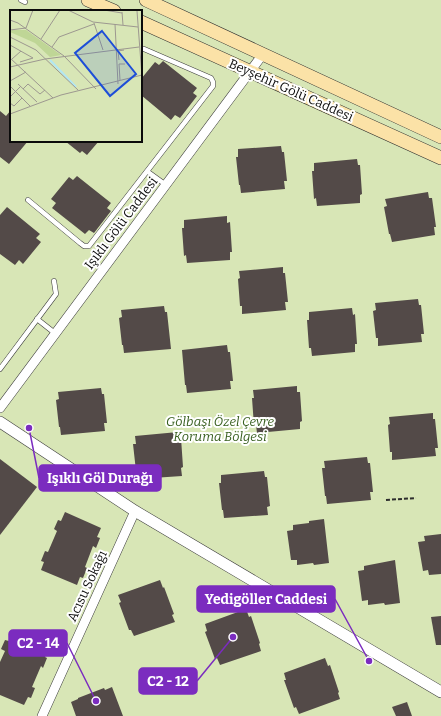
<svg xmlns="http://www.w3.org/2000/svg" width="441" height="716" viewBox="0 0 441 716" font-family="Bitter,serif">
<style>
.green{fill:#d8e6b6;fill-rule:evenodd}
.building{fill:#534a48}
.lines{fill:none;stroke-linecap:round;stroke-linejoin:round}
.service-casing{stroke:#3e3e3e;stroke-width:5.5}
.minor-casing{stroke:#3e3e3e;stroke-width:10}
.tertiary-casing{stroke:#3e3e3e;stroke-width:12}
.secondary-casing{stroke:#2d2d2d;stroke-width:14}
.path{stroke:#2d2d2d;stroke-width:2;stroke-dasharray:4 2;stroke-linecap:butt}
.service{stroke:#fff;stroke-width:4.5}
.minor{stroke:#fff;stroke-width:9}
.tertiary{stroke:#fff;stroke-width:11}
.secondary{stroke:#fbe2a7;stroke-width:13}
.labels{text-anchor:middle;dominant-baseline:central;stroke-width:4;stroke-linejoin:round;paint-order:stroke}
.street-label{font-size:13px;fill:#0b0b0b;stroke:#fff}
.park-label{font-size:13px;font-style:italic;fill:#385f1f;stroke:#fff}
.inset-river{fill:none;stroke:#b1e7f3;stroke-width:2}
.inset-road{fill:none;stroke:#9d9890;stroke-width:1}
.view{fill:#1d4ed8;fill-opacity:0.15;stroke:#1d4ed8;stroke-width:2}
.inset-edge{fill:none;stroke:#0b0b0b;stroke-width:2}
.leader{fill:none;stroke:#7b2cbf;stroke-width:1.5}
.callout-dot{fill:#7b2cbf;stroke:#fff;stroke-width:1.5}
.callout{fill:#7b2cbf;stroke:#7b2cbf;stroke-width:1.5}
.callout-label{font-size:14px;text-anchor:middle;font-weight:bold;fill:#fff}
</style>
<rect width="100%" height="100%" fill="#fef6e9"/>
<path class="green" d="M0,0H441V716H0ZM11,11H141V141H11Z"/>
<g class="building">
<polygon points="163,61 197,88 193,93 197,96 180,118 175,115 171,120 141,95 141,79 155,62 159,65"/>
<polygon points="11,110 11,141 28,141 9,164 0,157 0,111 6,116"/>
<polygon points="65,141 99,141 87,155 82,151 80,153"/>
<polygon points="281,146 282,152 284,152 287,181 284,181 285,189 241,193 240,185 239,185 236,157 238,157 238,149"/>
<polygon points="357,159 358,165 360,165 362,194 360,195 360,203 317,206 316,198 314,199 312,171 314,171 314,163"/>
<polygon points="77,176 111,203 107,208 111,211 94,233 89,230 85,234 52,208 56,203 51,199 69,177 73,180"/>
<polygon points="428,192 429,198 432,198 436,227 434,227 435,235 392,242 390,234 389,234 384,207 387,206 385,199"/>
<polygon points="7,207 40,234 36,238 41,242 23,264 19,260 15,265 0,254 0,215"/>
<polygon points="227,216 227,223 230,222 232,252 230,252 230,260 187,263 186,255 184,256 182,228 184,228 184,220"/>
<polygon points="283,267 283,273 285,273 288,302 285,302 286,310 242,314 242,306 240,306 238,279 240,278 239,271"/>
<polygon points="418,299 419,305 421,305 424,334 421,334 422,342 378,346 378,338 376,338 373,311 376,310 375,303"/>
<polygon points="164,306 165,312 167,312 171,349 124,353 123,345 122,345 119,318 122,317 121,310"/>
<polygon points="352,308 353,315 355,314 357,344 355,344 355,352 312,356 311,348 309,348 307,320 309,320 309,312"/>
<polygon points="227,345 228,352 230,352 233,381 230,381 231,389 187,393 186,385 185,385 182,350"/>
<polygon points="297,386 297,392 300,392 302,421 300,422 300,429 257,433 256,425 254,426 252,398 254,398 253,390"/>
<polygon points="101,388 102,394 104,394 107,423 104,423 105,431 61,435 60,427 59,427 56,400 59,399 58,392"/>
<polygon points="433,413 433,419 435,419 438,448 435,448 436,456 392,460 392,452 390,452 388,425 390,424 389,417"/>
<polygon points="178,432 179,438 181,438 183,467 181,468 182,476 138,479 137,471 136,471 133,444 136,444 135,436"/>
<polygon points="367,457 368,463 370,463 373,492 370,492 371,500 327,504 326,496 325,496 322,468 325,468 324,461"/>
<polygon points="0,459 37,487 0,535"/>
<polygon points="264,471 265,477 267,477 270,506 267,507 268,515 224,518 223,510 222,510 219,483 221,483 221,475"/>
<polygon points="65,512 101,528 97,537 100,538 96,548 93,546 85,567 87,568 83,578 80,577 77,585 41,570 44,562 41,561 45,551 48,552 57,531 54,529 58,520 61,521"/>
<polygon points="324,519 329,563 314,565 313,563 297,565 297,560 291,560 287,531 293,530 293,525 309,523 309,521"/>
<polygon points="441,534 441,574 429,575 428,570 423,571 418,542 425,541 424,536"/>
<polygon points="395,560 400,603 385,605 384,603 368,605 368,600 362,601 358,571 364,570 364,566"/>
<polygon points="160,580 163,588 164,587 174,614 172,615 175,622 134,636 131,630 129,630 119,603 121,602 118,595"/>
<polygon points="246,609 249,617 251,616 260,643 259,644 261,651 220,665 217,658 215,659 205,632 207,631 205,624"/>
<polygon points="441,616 441,645 436,645 431,617"/>
<polygon points="12,632 49,648 45,657 47,658 43,668 41,666 32,687 35,688 31,698 28,697 24,705 0,695 0,662 5,651 1,649 5,640 9,641"/>
<polygon points="325,658 328,666 330,665 339,692 338,693 340,699 299,714 296,707 294,708 284,680 286,680 284,673"/>
<polygon points="112,687 123,716 76,716 71,702 78,699 78,698 104,688 105,690"/>
<polygon points="407,702 412,716 396,716 392,707"/>
</g>
<g class="lines">
<defs>
<g id="service">
<polyline points="21,0 25,2"/>
<polyline points="148,172 166,185"/>
<polyline points="28,200 80,243 84,246 89,246 213,86 213,82 211,78 144,49"/>
<polyline points="37,319 56,334"/>
<polyline points="0,369 56,294 54,281"/>
</g>
<g id="minor">
<polyline points="0,408 263,54"/>
<polyline points="42,716 135,511"/>
</g>
<polyline id="tertiary" points="0,422 135,511 441,692"/>
<g id="secondary">
<polyline points="88,0 114,11"/>
<polyline points="146,0 441,137"/>
<polyline points="141,22 441,158"/>
</g>
</defs>
<use href="#service" class="service-casing"/>
<use href="#minor" class="minor-casing"/>
<use href="#tertiary" class="tertiary-casing"/>
<use href="#secondary" class="secondary-casing"/>
<polyline class="path" points="386,500 416,498"/>
<use href="#service" class="service"/>
<use href="#minor" class="minor"/>
<use href="#tertiary" class="tertiary"/>
<use href="#secondary" class="secondary"/>
</g>
<g class="labels">
<g class="street-label">
<text transform="translate(291 90) rotate(24)">Beyşehir Gölü Caddesi</text>
<text transform="translate(121 223) rotate(-53)">Işıklı Gölü Caddesi</text>
<text transform="translate(87 586) rotate(-65)">Acısu Sokağı</text>
</g>
<g class="park-label">
<text x="220" y="421">Gölbaşı Özel Çevre<tspan x="220" dy="15">Koruma Bölgesi</tspan></text>
</g>
</g>
<g transform="translate(10 10)">
<rect width="132" height="132" fill="#fef6e9"/>
<path d="M0,0H132V132H0Z" fill="#d8e6b6"/>
<path d="M2,20H16L51,45L40,47L25,33L0,22Z" fill="#bfd696"/>
<path class="inset-river" d="M40,50L66,77"/>
<path class="inset-road" d="M58,0L83,12L128,17M94,0L112,3M127,1L132,67M112,2L113,15M0,10L8,13L54,46L86,79M84,13L93,40M105,14L108,74M16,18L23,0M0,20L16,18M0,27L26,40L68,80M31,29L50,0M0,35L23,48L10,52M42,37L49,27L84,14M0,48L43,88M2,49L11,41M109,50L108,41L114,40M0,57L35,49L129,37M110,70L109,54H115M0,71L16,62M8,74L27,92M0,76L20,96M13,79L18,74L30,84L35,80M0,87L11,76M0,93L4,96L12,88M0,104L51,85L132,65"/>
<path class="view" d="M92,21L126,64L100,86L65,43Z"/>
<rect width="132" height="132" class="inset-edge"/>
</g>
<path class="leader" d="M29 428L39 478M369 661L335 599M96 701L67 643M233 637L197 681"/>
<g class="callout-dot">
<circle cx="29" cy="428" r="4"/>
<circle cx="369" cy="661" r="4"/>
<circle cx="96" cy="701" r="4"/>
<circle cx="233" cy="637" r="4"/>
</g>
<g class="callout">
<rect x="39" y="465" width="122" height="26" rx="4"/>
<rect x="197" y="586" width="138" height="26" rx="4"/>
<rect x="9" y="630" width="58" height="26" rx="4"/>
<rect x="139" y="668" width="58" height="26" rx="4"/>
</g>
<g class="callout-label">
<text x="100" y="483">Işıklı Göl Durağı</text>
<text x="266" y="604">Yedigöller Caddesi</text>
<text x="38" y="648">C2 - 14</text>
<text x="168" y="686">C2 - 12</text>
</g>
</svg>
